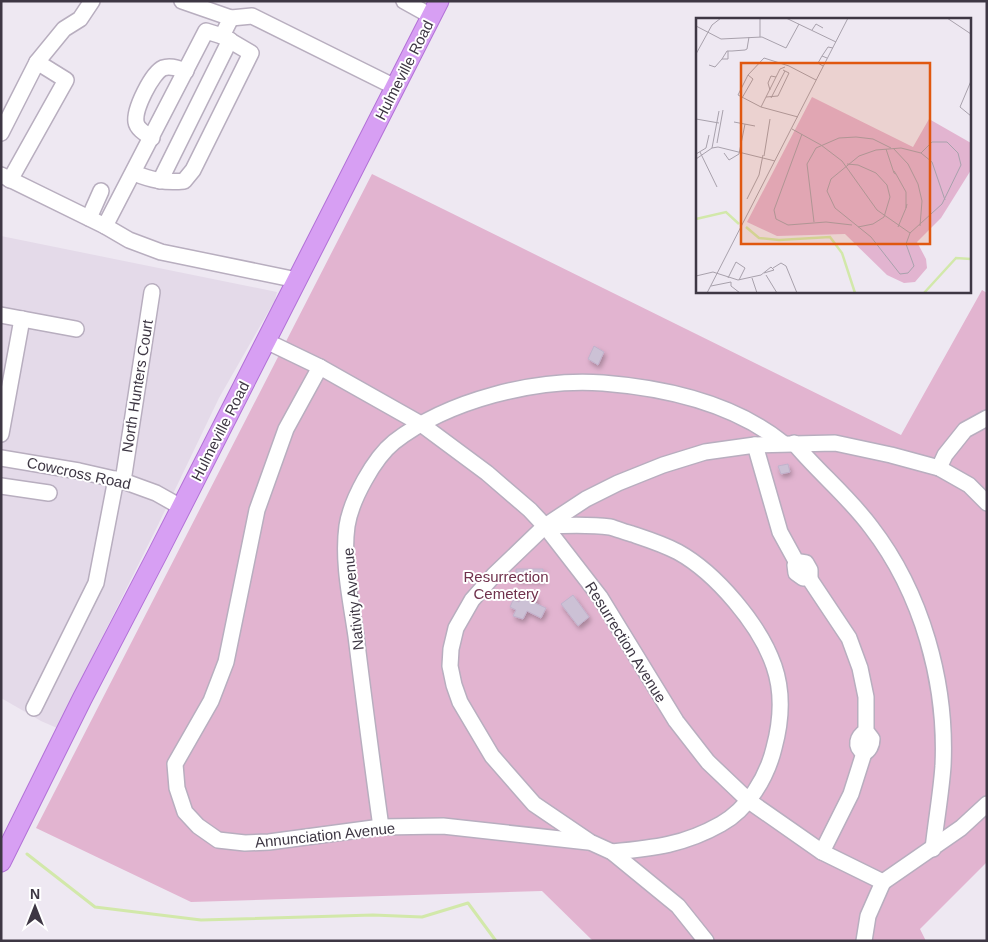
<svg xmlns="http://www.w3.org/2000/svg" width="988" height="942" viewBox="0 0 988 942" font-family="Helvetica,sans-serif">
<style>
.residential{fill:#e4dae9}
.green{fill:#e2b4d0}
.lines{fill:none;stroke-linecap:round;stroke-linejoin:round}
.stream{stroke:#d2e8aa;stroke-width:3}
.building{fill:#ccc1d5;stroke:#c1b2cc;filter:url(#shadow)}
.minor-casing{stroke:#b8aebf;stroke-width:18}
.major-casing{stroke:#b271d7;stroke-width:21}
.minor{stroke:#fff;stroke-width:15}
.major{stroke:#d79ff3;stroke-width:19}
.labels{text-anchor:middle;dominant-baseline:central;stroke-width:4;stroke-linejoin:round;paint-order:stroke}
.street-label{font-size:15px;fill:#3e3744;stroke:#fff}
.park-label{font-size:15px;fill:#70314c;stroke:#fff}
.inset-river{fill:none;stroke:#d2e8aa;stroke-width:2.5}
.inset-road{fill:none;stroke:#a8a1ac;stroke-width:1}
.view{fill:#e0570f;fill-opacity:0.15;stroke:#e0570f;stroke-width:2.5}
.inset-edge{fill:none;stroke:#3e3744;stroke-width:2.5}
</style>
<defs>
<filter id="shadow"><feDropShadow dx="2" dy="3.5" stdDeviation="2.5" flood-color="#0004"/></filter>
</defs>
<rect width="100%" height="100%" fill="#eee8f2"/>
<polygon class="residential" points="1,236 277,292 275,300 219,398 158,525 57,728 41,721 1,698"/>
<polygon class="green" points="372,174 901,435 982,290 987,293 987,862 920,929 926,941 593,941 542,891 191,902 36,828"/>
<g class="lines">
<polyline class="stream" points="27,854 95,907 201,920 373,915 422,917 468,903 496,941"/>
</g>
<g class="building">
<polygon points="594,346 604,352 598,365 588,359"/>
<polygon points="788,464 790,472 781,474 778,466"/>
<polygon points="516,569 543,569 543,580 516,579"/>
<polygon points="528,593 537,597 535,603 546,608 541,618 527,611 523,619 513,616 516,610 510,607 513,600 519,602 521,597 525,599"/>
<polygon points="573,595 589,617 578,626 561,604"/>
</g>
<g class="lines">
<defs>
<g id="minor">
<polyline points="182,1 231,18 252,16 395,87"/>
<polyline points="404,1 431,16"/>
<polyline points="1,133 37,62 64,29 80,19 92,1"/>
<path d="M152,138C146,134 137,129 136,122C134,109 152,73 163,68C171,65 179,69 186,71"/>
<path d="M134,173C151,180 165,183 184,181L193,170L251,53L222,36"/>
<polyline points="1,175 105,226 206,31 222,36 231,18"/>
<polyline points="10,180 66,80 37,62"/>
<polyline points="160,181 230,40"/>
<polyline points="89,218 101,191"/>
<polyline points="105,226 129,240 161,252 297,280"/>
<polyline points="1,315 76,329"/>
<polyline points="266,341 320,367 421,424 487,473 530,510 545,526 600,597 676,721 708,762 749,801 822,852 883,882"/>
<polyline points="320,367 286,429 257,510 226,662 211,701 175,764 177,788 185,812 198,826 218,840 245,843 269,842 381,827 443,826 588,842"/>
<polyline points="1,434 22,319"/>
<path d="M794,443C818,472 848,496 871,527C922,593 947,683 943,766C941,794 936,821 933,849"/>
<polyline points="755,445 780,532 797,563 795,565 796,573 803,578 810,577 810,570 806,563 800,562 797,563"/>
<polyline points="1,458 79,471 123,481 156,493 181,507"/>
<polyline points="939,468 945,455 965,430 987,418"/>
<polyline points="123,481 152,292"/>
<polyline points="1,486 49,493"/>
<path d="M545,526C567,525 589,524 610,527C617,529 625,532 632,534C647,539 663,544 678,552C716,573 760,625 774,666C783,692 781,722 774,748C767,777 748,809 721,824C684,845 654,848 612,852"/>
<path d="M809,578L849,638L860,668L866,697V731C857,737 854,746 864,753C869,751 872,745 872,739L866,731"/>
<polyline points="34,708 96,583 116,479"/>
<path d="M381,827C372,763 364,700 356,636C351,601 342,562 347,526C351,500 374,458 394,442C448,400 536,378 603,383C666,388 733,403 783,443"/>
<polyline points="822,852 851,794 864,753"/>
<polyline points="883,882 961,828 987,804"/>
<polyline points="706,941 678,906 612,852 590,842 534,804 492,756 460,702 454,685 450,666 451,649 456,628 472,600 494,575 545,526 586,499 618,483 663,465 705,452 755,445 835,443 891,455 939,468 969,485 987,503"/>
<polyline points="864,941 868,916 883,882"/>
</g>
<polyline id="major" points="1,862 82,699 158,553 439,1"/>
</defs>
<use href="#minor" class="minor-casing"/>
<use href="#major" class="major-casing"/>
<use href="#minor" class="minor"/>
<use href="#major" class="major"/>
</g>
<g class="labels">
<g class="street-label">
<text transform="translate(404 70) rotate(-63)">Hulmeville Road</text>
<text transform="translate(137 386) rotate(-81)">North Hunters Court</text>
<text transform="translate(220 431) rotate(-63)">Hulmeville Road</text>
<text transform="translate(79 473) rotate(12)">Cowcross Road</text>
<text transform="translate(353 599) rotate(-96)">Nativity Avenue</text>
<text transform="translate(626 642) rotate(58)">Resurrection Avenue</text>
<text transform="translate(325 835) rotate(-6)">Annunciation Avenue</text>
</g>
<g class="park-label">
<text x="506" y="576">Resurrection<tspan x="506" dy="17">Cemetery</tspan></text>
</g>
</g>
<g transform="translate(696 18)">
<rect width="275" height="275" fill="#eee8f2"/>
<path d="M116,79L217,129L233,101L275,125V152L245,200L221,224L230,241L231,250L219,264L208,265L191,257L149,216L81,218L51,204Z" fill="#e2b4d0"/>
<path class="inset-river" d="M0,201L30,194L43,206M50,209L63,220L83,222L134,219L146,235L159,275M228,275L260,240L275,241"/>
<path class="inset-road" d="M64,0V19M90,0L140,24M251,0L275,16M0,8L25,21L66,19L90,30L103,6M116,12L120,6L127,10M32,33V41H26L31,33H36L49,32L51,31L53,19M0,36L16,7L25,0M126,38L132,29L137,30M13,47L19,49L26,41M127,48L122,45L126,38L131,40M89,49L84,51L65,89L42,77L52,57L68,40L93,48L120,62M275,63L264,89L275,98M74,72L72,65L75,58L80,59M70,79L82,78L93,55L87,52M46,80L57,61L52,57M75,80L89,53M65,89L102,99M0,101L23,105M38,104L59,108M96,111L125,127L146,143L181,192L214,215M106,116L78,192L80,201L92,207L130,204L156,207M21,125L27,92M16,130L23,93M197,130L212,146L222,166L226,183L224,208M190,131L198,155L200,156L198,153M4,134L21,169M28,135L33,142L43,136L49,106M0,136L10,130L13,117M68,138L74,101M0,141L16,130L22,129L79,143M151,146L162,147L180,155L191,167L194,179L188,199L177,206L162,209M200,156L210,174V190L211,186M51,181L63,157L67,137M118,204L111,146L120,130L143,120L160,119L177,121L195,130M202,209L210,190M214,215L210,226L218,248L212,255L204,256L175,219L139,190L131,173L135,161L163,138L180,132L205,130L225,135L236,144L249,182M214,215L246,186L265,147L262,135L251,124H236L225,135M77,250L85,245L90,248L101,275M70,257L81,275M0,258L17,254L42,262L65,257L75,249L78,252L68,255M32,260L40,244L49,250L43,262M56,260L61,275M35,264V268L44,275M15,268L35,264M11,275L152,0"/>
<path class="view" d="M45,45H234V226H45Z"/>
<rect width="275" height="275" class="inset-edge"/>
</g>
<rect width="988" height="942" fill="none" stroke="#3e3744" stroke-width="5"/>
<g transform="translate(35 907)" stroke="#ffffff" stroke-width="4" paint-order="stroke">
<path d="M0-4L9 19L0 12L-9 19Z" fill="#3e3744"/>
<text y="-8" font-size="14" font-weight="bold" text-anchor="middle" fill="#3e3744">N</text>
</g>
</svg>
